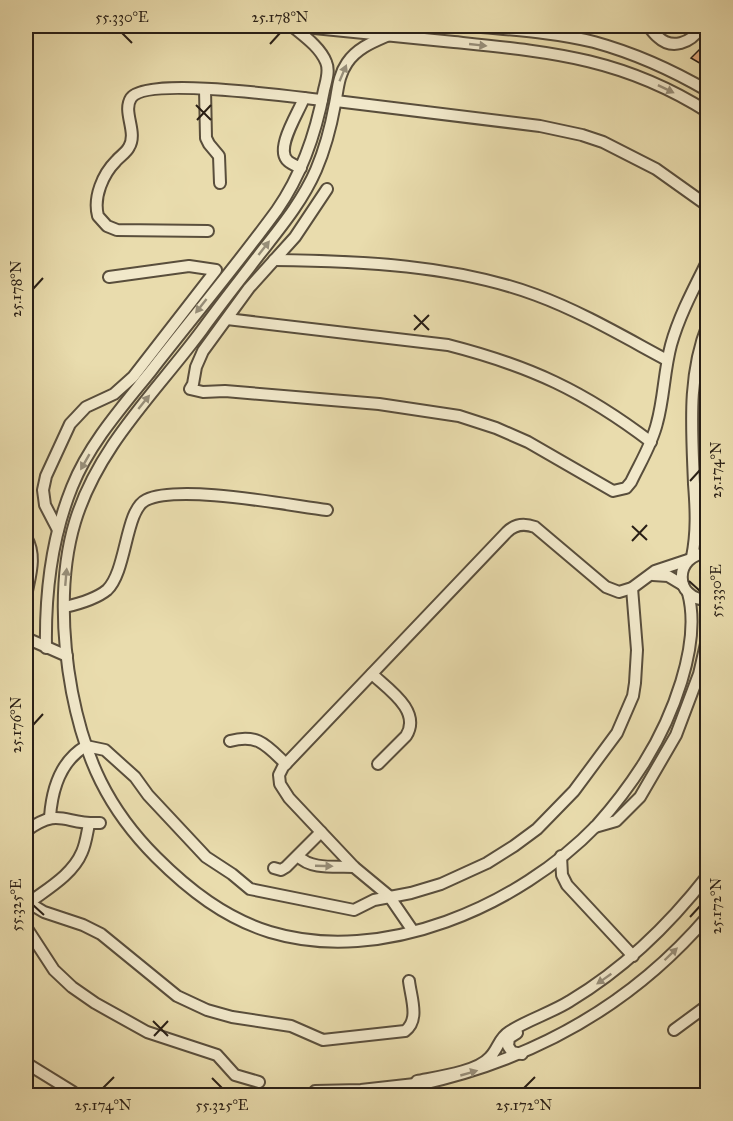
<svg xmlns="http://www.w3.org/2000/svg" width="733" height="1121" viewBox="0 0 733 1121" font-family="'IM FELL Great Primer',serif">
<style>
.building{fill:#e2ab7e;stroke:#291f16;stroke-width:1.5}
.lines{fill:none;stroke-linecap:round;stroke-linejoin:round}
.minor-casing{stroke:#594e3c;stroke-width:14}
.minor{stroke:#f1e8ca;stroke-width:10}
.oneway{fill:#978e79}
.ticks{fill:none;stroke:#291f16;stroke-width:2}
.neatline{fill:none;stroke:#291f16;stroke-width:2}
.ticks-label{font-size:15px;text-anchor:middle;fill:#291f16}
</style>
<rect width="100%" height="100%" fill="#e9dcad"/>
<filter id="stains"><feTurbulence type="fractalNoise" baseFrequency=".00333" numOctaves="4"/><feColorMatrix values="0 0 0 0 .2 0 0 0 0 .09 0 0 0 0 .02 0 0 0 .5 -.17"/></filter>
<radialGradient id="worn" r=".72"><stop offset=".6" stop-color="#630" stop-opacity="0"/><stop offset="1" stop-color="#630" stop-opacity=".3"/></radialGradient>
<polygon class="building" points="707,42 708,42 708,68 691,58"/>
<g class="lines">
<defs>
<g id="minor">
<path d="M294,26C347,31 401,37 454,42C551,52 623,58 708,112"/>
<path d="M471,26C512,30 554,32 594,42C634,53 672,70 708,91"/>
<path d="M648,26C651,29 654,34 658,37C672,50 691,43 700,28"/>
<path d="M389,35C373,42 357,48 347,63C338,76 338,90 335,104C331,126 325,149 316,170C302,202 280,228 259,255C240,280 220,305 202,330C156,392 98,446 75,522C59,575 62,638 72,692C85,759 108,809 156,857C189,890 225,918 270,932C382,966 519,906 597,825C614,806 630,785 644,763C671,720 702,645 688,593"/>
<polyline points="205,89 206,138 209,144 219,156 220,183"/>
<polyline points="336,101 540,126 582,135 603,142 656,169 708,206"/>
<path d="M301,168C297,166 291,164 288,161C274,149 299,112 304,98"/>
<path d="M327,189L295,237L249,288L203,351L196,367L193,384L190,389L203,392L225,391L379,404L459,416L496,428L528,442L613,491L626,488L631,482C640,463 652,444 657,423C664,398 664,371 671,345C679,316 694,288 708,260"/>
<path d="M208,231L117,230L107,226L98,216C93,197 103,174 116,161C120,156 126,153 129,147C138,132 122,112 131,98C147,76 293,97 322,100"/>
<path d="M274,260C360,261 455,265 536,295C582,312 624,337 667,360"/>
<path d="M227,319L448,345C530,366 584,391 651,442"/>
<polyline points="58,530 45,505 43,490 46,476 70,424 86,407 114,394 133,377 216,270 189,266 109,277"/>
<path d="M26,537C37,556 30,575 26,596"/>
<path d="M708,553C673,554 673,600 708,600"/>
<path d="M692,557C697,532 696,509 694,484C692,429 687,376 708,324"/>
<polyline points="653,575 668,576 683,585"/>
<path d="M65,607C78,604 96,599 107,590C127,571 125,510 146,500C180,484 287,505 327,510"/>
<polyline points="26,638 67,656"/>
<path d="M46,648C45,593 51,539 72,487C89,444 122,407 151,371C193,317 237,265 277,210C302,174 316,133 324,90C326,81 330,71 326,62C320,47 304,36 292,26"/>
<path d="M372,674C388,689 422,711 406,736L378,764"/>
<path d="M230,741C258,733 267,746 286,764"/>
<path d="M50,817C52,789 60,761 86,746L105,750L135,777L148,795L206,857L232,874L250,889L354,910L374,900L411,893L441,884L487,863L514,846L537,829L574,791L617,733L633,696L635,683L637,650L632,588"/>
<polyline points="595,827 616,821 640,797 676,735 699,674 708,635"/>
<path d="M26,831C60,806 64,825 100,823"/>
<path d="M298,856C311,870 336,866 354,867"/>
<polyline points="561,856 562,875 567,885 633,956"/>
<polyline points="274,868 281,870 286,867 321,832"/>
<path d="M708,875C669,925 625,968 570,1001C551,1013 527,1020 509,1032C499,1038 498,1049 490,1057C477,1072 437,1077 417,1081L415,1084L418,1085C533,1060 631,1006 708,916"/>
<path d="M26,896L34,906L44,912L83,925L101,934L177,996L207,1010L232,1017L291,1026L323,1040L405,1031C420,1020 411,998 409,981"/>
<path d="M26,905C45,890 72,876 82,852C86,843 87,833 89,824"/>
<polyline points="26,927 54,970 72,987 95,1003 147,1032 217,1055 235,1075 259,1082"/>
<path d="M413,931L389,896L354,867L289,798L280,784L279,775L283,767L507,532C515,524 524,523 535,527L606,587L619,592L632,588L655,571L688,560"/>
<polyline points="674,1030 708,1005"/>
<polyline points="517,1033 509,1038 508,1046 512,1052 522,1054"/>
<polyline points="26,1063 73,1092"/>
<polyline points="315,1091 361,1090 415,1084"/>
</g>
</defs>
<use href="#minor" class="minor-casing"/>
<use href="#minor" class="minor"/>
</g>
<defs><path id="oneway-solid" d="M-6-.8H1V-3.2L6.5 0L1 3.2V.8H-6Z" transform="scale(1.5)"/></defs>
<g class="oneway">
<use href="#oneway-solid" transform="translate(478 45) rotate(6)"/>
<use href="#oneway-solid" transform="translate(343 73) rotate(-67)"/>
<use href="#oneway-solid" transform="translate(666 89) rotate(26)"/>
<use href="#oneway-solid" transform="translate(264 248) rotate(-52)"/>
<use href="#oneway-solid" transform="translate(201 306) rotate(128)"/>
<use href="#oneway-solid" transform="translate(144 402) rotate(-51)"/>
<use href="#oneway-solid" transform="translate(85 462) rotate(120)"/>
<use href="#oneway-solid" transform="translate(66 577) rotate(-85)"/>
<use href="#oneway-solid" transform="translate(324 866) rotate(2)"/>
<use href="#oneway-solid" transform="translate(671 954) rotate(-44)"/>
<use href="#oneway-solid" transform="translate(604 979) rotate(145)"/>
<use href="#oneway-solid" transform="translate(469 1073) rotate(-16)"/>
</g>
<path class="ticks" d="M122,33L132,43M270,44L280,33M196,105L211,120M197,120L211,105M33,289L43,278M414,315L429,330M414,330L429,315M690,481L700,470M632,526L647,540M632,541L647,525M689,581L700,591M33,725L43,714M33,905L44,915M690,917L700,906M153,1021L168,1036M154,1036L168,1021M212,1078L222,1088M103,1088L114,1077M524,1088L535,1077"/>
<rect width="733" height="1121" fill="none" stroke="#e9dcad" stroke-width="66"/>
<rect x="33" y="33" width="667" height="1055" class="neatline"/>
<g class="ticks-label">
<text x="122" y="22">55.330°E</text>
<text x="280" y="22">25.178°N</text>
<text transform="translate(16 289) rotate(-90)" y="5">25.178°N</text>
<text transform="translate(716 470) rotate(-90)" y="5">25.174°N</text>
<text transform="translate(716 591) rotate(-90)" y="5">55.330°E</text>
<text transform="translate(16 725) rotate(-90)" y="5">25.176°N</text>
<text transform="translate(16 905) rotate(-90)" y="5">55.325°E</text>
<text transform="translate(716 906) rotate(-90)" y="5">25.172°N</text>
<text x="103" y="1110">25.174°N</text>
<text x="222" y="1110">55.325°E</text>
<text x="524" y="1110">25.172°N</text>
</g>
<rect width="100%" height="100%" filter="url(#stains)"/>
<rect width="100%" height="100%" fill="url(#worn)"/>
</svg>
